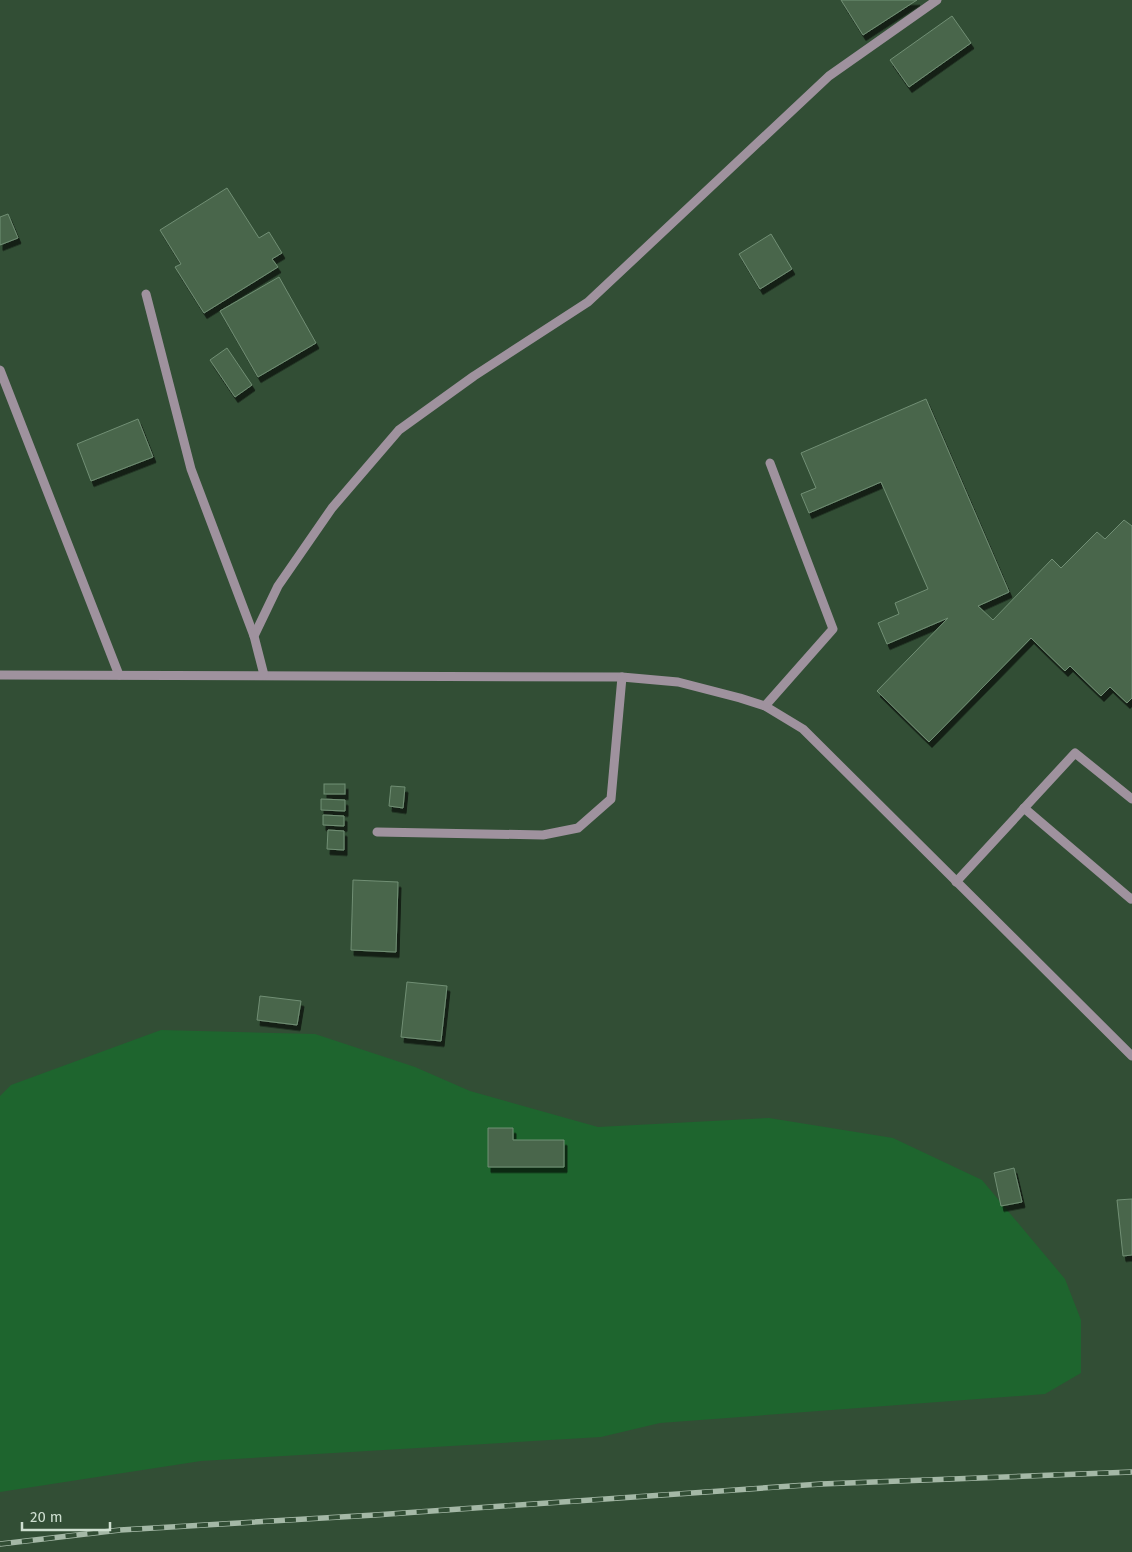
<svg xmlns="http://www.w3.org/2000/svg" width="1132" height="1552" viewBox="0 0 1132 1552" font-family="'Fira Sans',sans-serif">
<style>
.green{fill:#1e652e}
.building{fill:#49664c;stroke:#718f74;filter:url(#shadow)}
.lines{fill:none;stroke-linecap:round;stroke-linejoin:round}
.minor{stroke:#9f929e;stroke-width:9}
.rail-casing{stroke:#a4b8a6;stroke-width:5.5}
.rail{stroke:#324e35;stroke-width:4;stroke-dasharray:11;stroke-linecap:butt}
</style>
<defs>
<filter id="shadow"><feDropShadow dx="3" dy="5.5" stdDeviation="0" flood-color="#0009"/></filter>
</defs>
<rect width="100%" height="100%" fill="#324e35"/>
<polygon class="green" points="161,1030 315,1034 415,1067 470,1091 598,1127 769,1118 893,1138 982,1180 1065,1279 1081,1320 1081,1373 1045,1394 660,1423 601,1437 201,1461 0,1492 0,1096 11,1085"/>
<g class="building">
<polygon points="841,0 917,0 863,35"/>
<polygon points="952,16 971,43 909,87 890,60"/>
<polygon points="227,188 259,238 269,232 282,253 272,259 278,267 204,313 175,267 181,264 160,230"/>
<polygon points="8,214 18,238 0,245 0,217"/>
<polygon points="771,234 792,269 760,289 739,254"/>
<polygon points="279,277 316,343 258,377 220,311"/>
<polygon points="227,348 252,385 235,397 210,360"/>
<polygon points="926,399 1009,592 978,606 993,620 1052,559 1061,568 1097,532 1105,539 1124,520 1132,526 1132,698 1127,703 1110,687 1101,696 1070,666 1065,671 1031,638 929,742 877,691 948,618 887,644 878,623 899,614 895,603 928,589 881,482 809,513 801,494 816,488 801,453"/>
<polygon points="138,419 153,457 91,481 77,444"/>
<rect x="324" y="784" width="21" height="10"/>
<polygon points="391,786 405,787 403,808 389,806"/>
<polygon points="321,799 345,800 345,811 321,810"/>
<polygon points="323,815 344,816 344,826 323,825"/>
<polygon points="328,830 344,831 344,850 327,849"/>
<polygon points="353,880 398,882 396,952 351,950"/>
<polygon points="407,982 447,986 441,1041 401,1037"/>
<polygon points="260,996 301,1001 297,1025 257,1020"/>
<polygon points="488,1128 513,1128 513,1140 564,1140 564,1167 488,1167"/>
<polygon points="1014,1168 1022,1202 1001,1206 994,1173"/>
<polygon points="1132,1199 1132,1255 1123,1256 1117,1200"/>
</g>
<g class="lines">
<g class="minor">
<polyline points="146,294 191,469 254,636"/>
<polyline points="0,370 119,675"/>
<polyline points="0,675 622,677 678,682 740,698 765,706 803,729 1132,1056"/>
<polyline points="264,675 254,636 278,586 332,508 399,430 474,376 588,302 829,76 937,0"/>
<polyline points="765,706 833,629 770,463"/>
<polyline points="1024,808 1131,899 1132,898"/>
<polyline points="377,832 543,835 578,828 611,799 622,677"/>
<polyline points="956,882 1075,753 1132,799"/>
</g>
<defs>
<polyline id="rail" points="0,1544 120,1530 375,1515 821,1484 1132,1472"/>
</defs>
<use href="#rail" class="rail-casing"/>
<use href="#rail" class="rail"/>
</g>
<path d="M22 1522v8h88v-8" fill="none" stroke="#cedfd0" stroke-width="2.5"/>
<text x="30" y="1522" font-size="15" fill="#cedfd0" stroke="#324e35" stroke-width="4" paint-order="stroke">20 m</text>
</svg>
